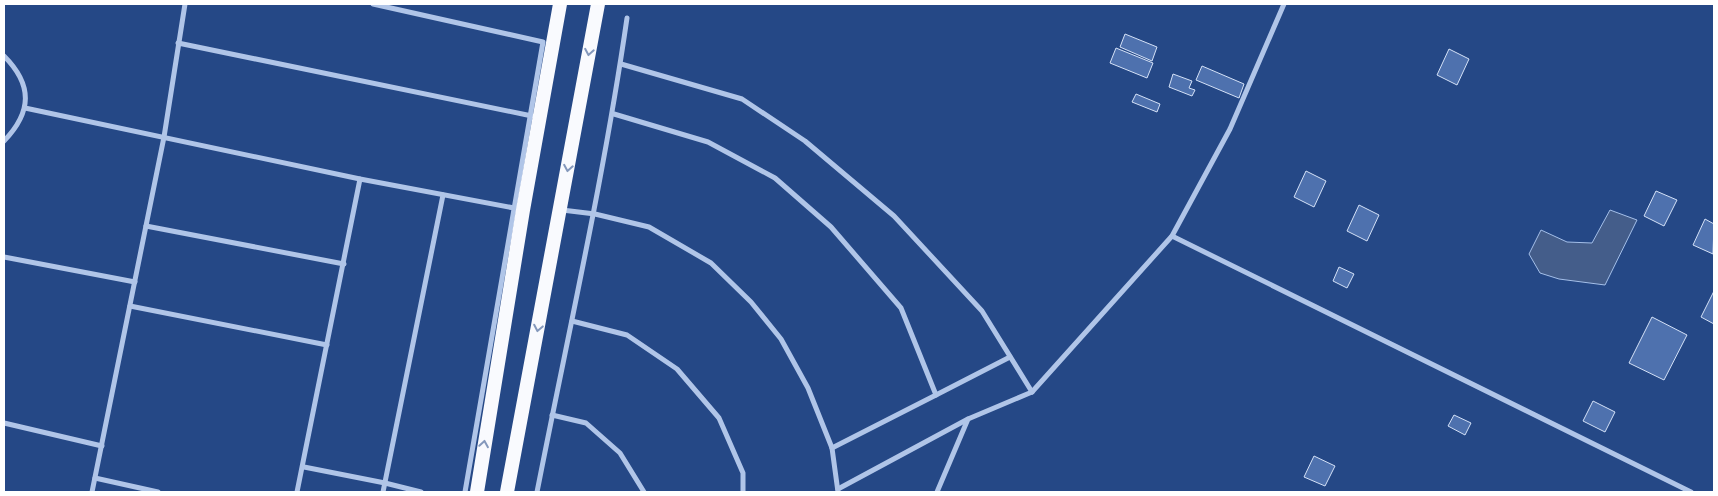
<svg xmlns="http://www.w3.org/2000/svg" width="1718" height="496" viewBox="0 0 1718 496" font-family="'IBM Plex Sans',sans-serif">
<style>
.water{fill:#445d8a;stroke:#a4bfe9}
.building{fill:#4e71ae;stroke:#d4e1f7}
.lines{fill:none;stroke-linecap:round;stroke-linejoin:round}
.minor{stroke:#b0c5e8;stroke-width:5}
.trunk{stroke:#f9fafe;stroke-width:14}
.oneway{stroke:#8498bc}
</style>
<rect width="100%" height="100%" fill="#254886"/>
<polygon class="water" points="1610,210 1637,220 1605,285 1559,279 1540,273 1529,254 1541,230 1567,242 1592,243"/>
<g class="building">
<polygon points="1125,34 1157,47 1152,61 1120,47"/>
<polygon points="1116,48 1153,63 1147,78 1110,63"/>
<polygon points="1449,49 1469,59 1457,85 1437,75"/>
<polygon points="1202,66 1244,84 1239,98 1196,80"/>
<polygon points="1173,74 1192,81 1189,88 1195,90 1192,96 1169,87"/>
<polygon points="1136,94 1160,104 1157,112 1132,102"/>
<polygon points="1306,171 1326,181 1314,207 1294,197"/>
<polygon points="1656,191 1677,200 1664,226 1644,216"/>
<polygon points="1359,205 1379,215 1367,241 1347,231"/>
<polygon points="1705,219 1714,224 1713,254 1693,245"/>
<polygon points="1339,267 1354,274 1347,288 1333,281"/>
<polygon points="1714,291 1714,324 1701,317"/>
<polygon points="1652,317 1687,335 1664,380 1629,363"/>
<polygon points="1593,401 1615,412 1605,432 1583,421"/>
<polygon points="1454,415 1471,423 1465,435 1448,426"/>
<polygon points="1314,456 1335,466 1325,486 1304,477"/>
</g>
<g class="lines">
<g class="minor">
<polyline points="373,4 543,42 465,492"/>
<polyline points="178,43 532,116"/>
<path d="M4,56C33,85 32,112 4,141"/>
<polyline points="621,64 742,99 805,141 894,216 982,311 1032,392"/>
<polyline points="25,108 360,179 514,208"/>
<polyline points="614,114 708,142 775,178 831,227 901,308 936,395 832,448"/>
<polyline points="562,210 595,214 649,227 711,263 751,302 781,339 808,388 832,448 838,492"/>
<polyline points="146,226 344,264"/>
<polyline points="1172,236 1691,492"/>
<polyline points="4,257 135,282"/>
<polyline points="130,306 327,345"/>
<polyline points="572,321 627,335 677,369 719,418 743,473 743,492"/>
<polyline points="936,395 1010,357"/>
<polyline points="552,415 586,423 620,453 644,492"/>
<polyline points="4,423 102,446"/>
<polyline points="304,467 385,483 421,492"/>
<polyline points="95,478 158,492"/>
<polyline points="838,489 968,419"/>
<polyline points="92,492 164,137 185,4"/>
<polyline points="297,492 360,179"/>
<polyline points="383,492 443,195"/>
<path d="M537,492C568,334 604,177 627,18"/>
<polyline points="937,492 968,419 1032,392 1172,236 1230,129 1284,4"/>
</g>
<g class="trunk">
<polyline points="477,492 523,210 560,4"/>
<polyline points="507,492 598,4"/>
</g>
</g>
<defs><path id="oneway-chevron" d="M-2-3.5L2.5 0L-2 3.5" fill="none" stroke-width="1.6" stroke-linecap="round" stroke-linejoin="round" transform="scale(1.25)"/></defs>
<g class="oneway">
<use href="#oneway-chevron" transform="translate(589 52) rotate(100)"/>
<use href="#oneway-chevron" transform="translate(568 168) rotate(100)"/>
<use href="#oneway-chevron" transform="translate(538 328) rotate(101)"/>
<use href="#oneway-chevron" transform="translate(484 444) rotate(-81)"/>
</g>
<rect width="1718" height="496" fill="none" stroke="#ffffff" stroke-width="10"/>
</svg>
